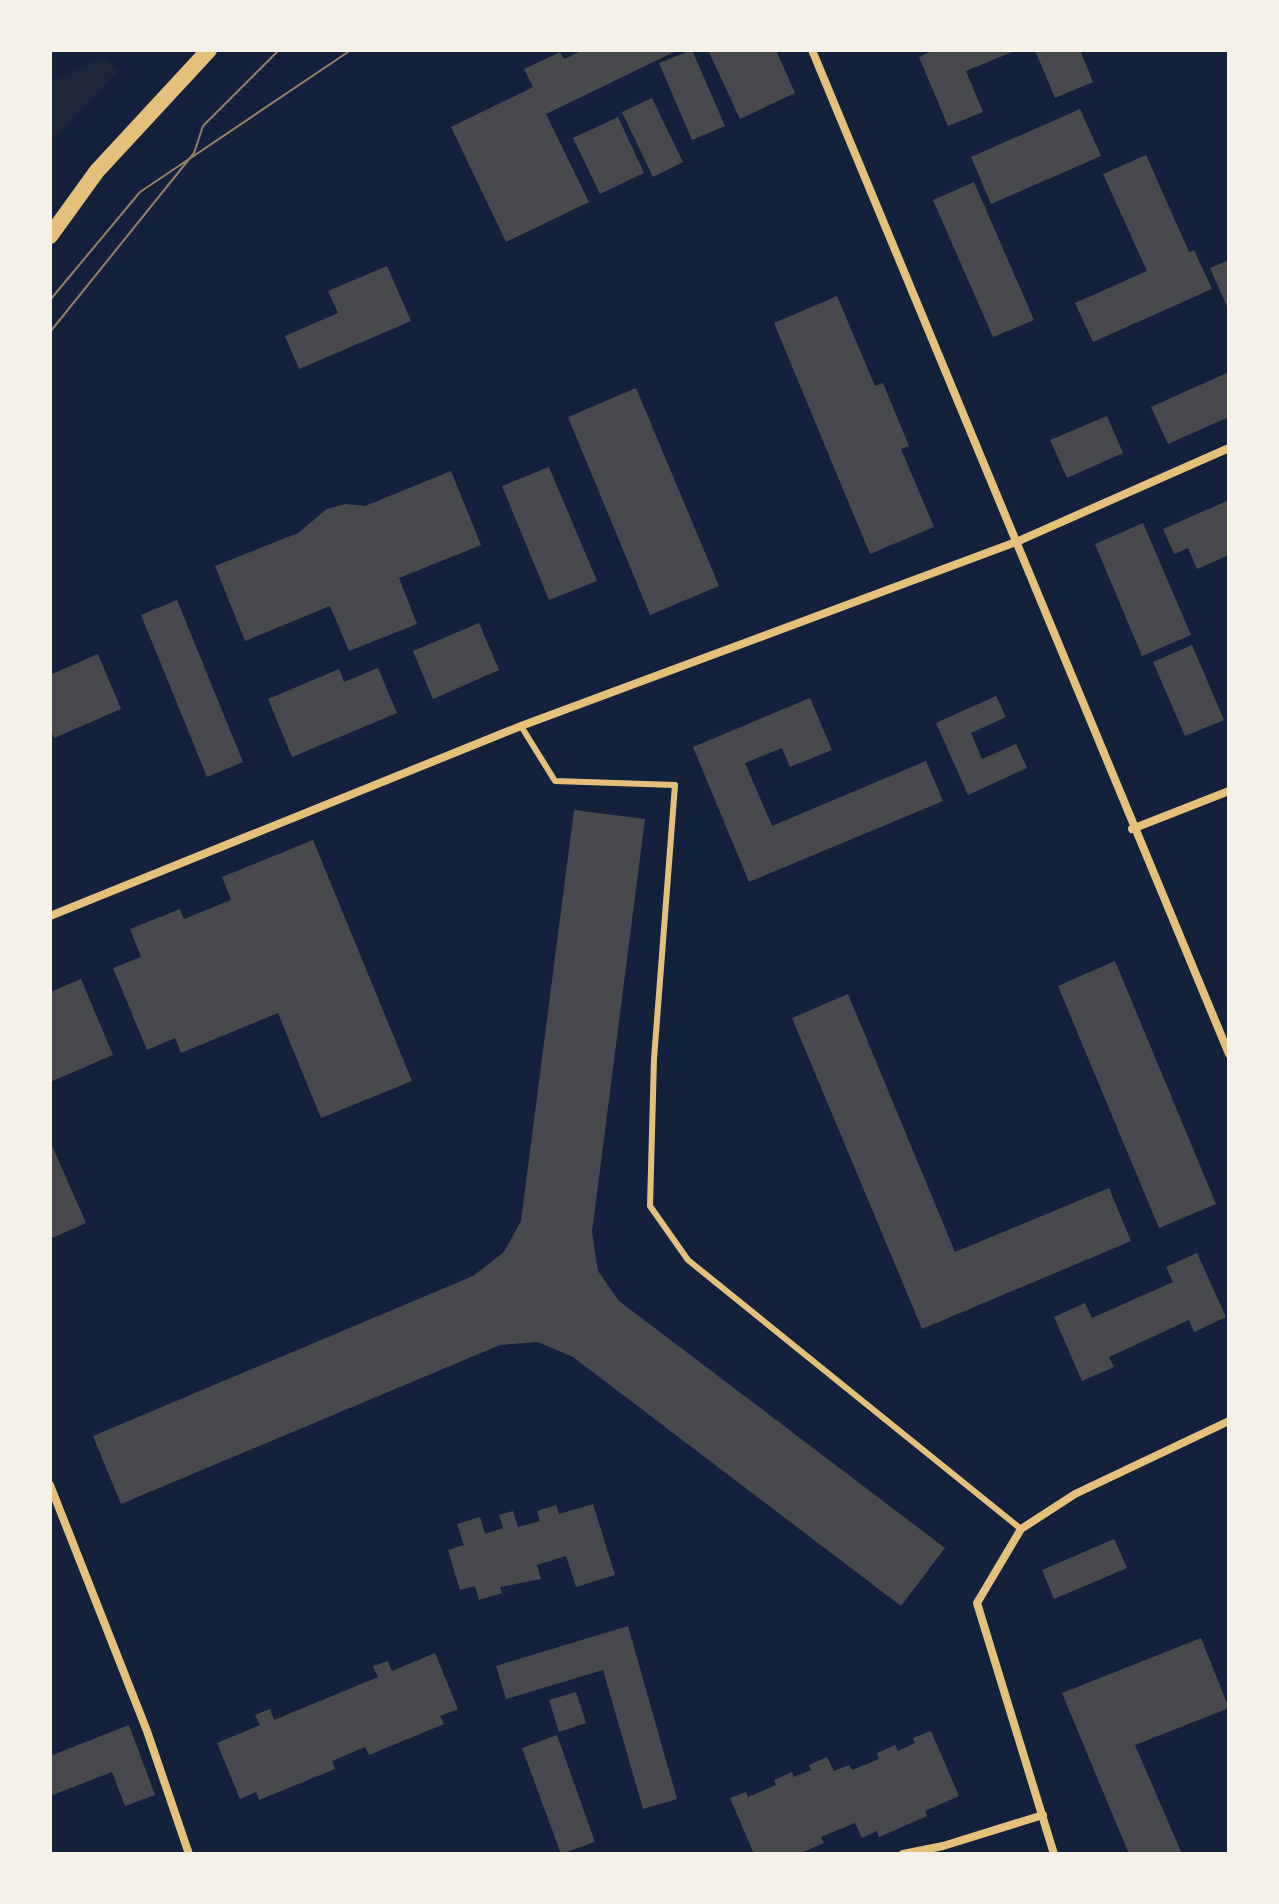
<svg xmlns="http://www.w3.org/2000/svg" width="1279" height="1904" viewBox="0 0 1279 1904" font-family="Spectral,serif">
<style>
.green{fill:#1d2539}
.building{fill:#48494c}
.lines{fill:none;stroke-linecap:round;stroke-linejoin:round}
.service{stroke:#e5c07b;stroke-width:6}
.minor{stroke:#e5c07b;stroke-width:8}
.secondary{stroke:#e5c07b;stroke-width:16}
.tram{stroke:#918062;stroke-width:2}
</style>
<rect width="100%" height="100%" fill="#14213d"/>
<polygon class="green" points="104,56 118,71 50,143 50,82"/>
<g class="building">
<polygon points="583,50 678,50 546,114 589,202 506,242 451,127 533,87 524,69 560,52 564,59"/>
<polygon points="692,50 725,126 692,140 659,63"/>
<polygon points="708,50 776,50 795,93 740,119"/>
<polygon points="934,50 1017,50 966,71 983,112 948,126 919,57"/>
<polygon points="1035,50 1080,50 1093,82 1055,98"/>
<polygon points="652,98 683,162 653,177 622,112"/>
<polygon points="1080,109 1101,156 991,204 971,157"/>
<polygon points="618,117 644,173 600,194 573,138"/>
<polygon points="1146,155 1189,252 1194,250 1212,289 1093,342 1075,303 1147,271 1103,174"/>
<polygon points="974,182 1034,320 993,337 933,200"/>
<polygon points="1229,260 1229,311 1210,268"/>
<polygon points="387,266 411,321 299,369 285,336 338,313 328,291"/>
<polygon points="837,296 875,386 883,383 909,446 901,449 934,527 870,554 774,323"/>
<polygon points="1229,372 1229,417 1168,444 1151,407"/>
<polygon points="636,388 719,586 650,615 568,417"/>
<polygon points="1107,416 1123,453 1067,478 1050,440"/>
<polygon points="549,467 597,581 549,600 502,486"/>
<polygon points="451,471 481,545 399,578 417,624 349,651 330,606 245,641 215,566 298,533 327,509 345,504 365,506"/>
<polygon points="1229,500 1229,555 1197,569 1188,548 1174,554 1163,529"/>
<polygon points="1143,523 1191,635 1142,656 1095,544"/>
<polygon points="177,600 243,762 207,777 141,615"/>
<polygon points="479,623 499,670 433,699 413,651"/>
<polygon points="1192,645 1224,720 1185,736 1153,662"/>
<polygon points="98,654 121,709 54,738 50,729 50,675"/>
<polygon points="378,668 397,713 292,757 268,699 339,669 344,682"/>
<polygon points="996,696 1006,717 971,733 982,759 1016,744 1027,768 968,795 936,723"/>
<polygon points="810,698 832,750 790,767 782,748 745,763 772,826 926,761 943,801 749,882 693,747"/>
<polygon points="574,810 645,819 592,1232 598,1271 619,1301 945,1548 901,1606 573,1357 538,1342 500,1345 121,1504 93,1436 473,1276 504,1252 521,1221"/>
<polygon points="313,840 412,1081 321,1118 278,1013 181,1053 175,1038 147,1050 113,968 141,957 130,929 180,909 184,919 231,900 222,877"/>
<polygon points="1115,961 1216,1204 1159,1228 1058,986"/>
<polygon points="81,979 113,1055 50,1082 50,992"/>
<polygon points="848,994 955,1252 1109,1188 1131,1241 922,1329 792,1018"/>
<polygon points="50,1141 86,1223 50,1239"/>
<polygon points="1197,1253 1226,1317 1194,1332 1189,1320 1109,1357 1114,1367 1082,1381 1054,1317 1085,1303 1092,1318 1173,1282 1166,1267"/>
<polygon points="593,1504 615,1575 576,1587 566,1556 537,1565 541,1579 500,1587 502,1593 479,1600 475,1586 460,1590 448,1550 464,1545 457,1524 480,1517 485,1534 503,1528 499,1515 513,1511 518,1527 540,1521 537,1511 556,1505 559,1514"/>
<polygon points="1114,1539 1127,1568 1054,1599 1042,1570"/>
<polygon points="628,1626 677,1799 643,1809 603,1670 506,1699 496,1666"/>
<polygon points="1201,1638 1229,1708 1135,1745 1182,1854 1129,1854 1062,1693"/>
<polygon points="435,1653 458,1709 440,1716 444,1724 369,1755 365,1747 332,1761 335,1769 259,1800 256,1792 240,1799 217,1743 260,1725 255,1715 270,1709 274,1720 378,1677 373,1666 388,1661 392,1671"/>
<polygon points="576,1692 586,1723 559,1732 549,1700"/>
<polygon points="129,1725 155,1795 125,1806 112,1772 50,1796 50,1756"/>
<polygon points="931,1731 959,1796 925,1811 927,1816 879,1837 877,1831 862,1838 855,1823 821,1837 824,1843 798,1854 754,1854 730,1798 746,1792 748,1797 776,1785 774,1780 792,1772 794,1777 811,1770 809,1765 827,1757 834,1771 849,1765 852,1770 879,1759 877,1753 895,1745 898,1751 915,1743 913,1738"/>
<polygon points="557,1735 595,1842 561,1854 522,1748"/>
</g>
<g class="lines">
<polyline class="service" points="521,726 555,781 675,785 654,1059 650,1206 688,1260 1021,1529"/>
<g class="minor">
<polyline points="812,50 1229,1054"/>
<polyline points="1132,829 1229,791"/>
<polyline points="50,916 521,726 1016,542 1229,448"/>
<polyline points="50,1485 147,1731 189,1854"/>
<polyline points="903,1854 943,1846 1043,1815"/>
<polyline points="1054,1854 977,1603 1021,1529 1075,1494 1229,1421"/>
</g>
<polyline class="secondary" points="50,236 97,171 209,50"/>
<g class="tram">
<polyline points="50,300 140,192 351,50"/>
<polyline points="50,332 194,153 203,126 279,50"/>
</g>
</g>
<rect width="1279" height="1904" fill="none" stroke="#f6f1e7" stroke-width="104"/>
</svg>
